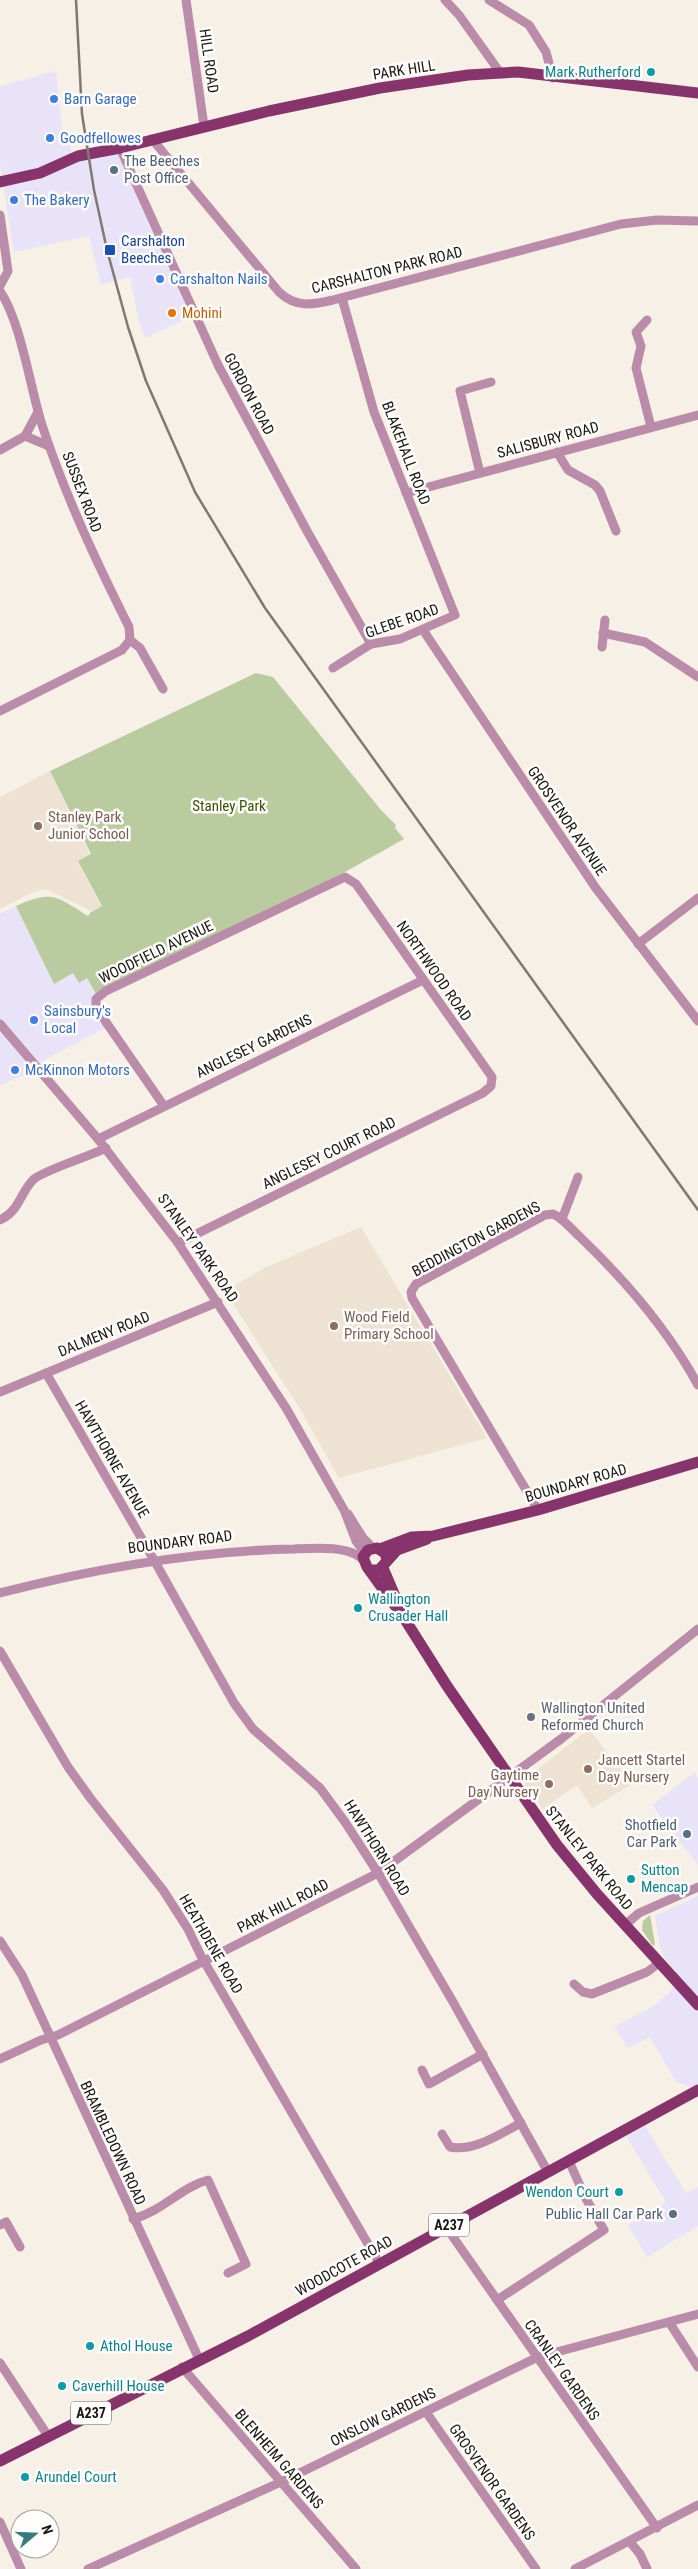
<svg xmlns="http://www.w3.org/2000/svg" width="698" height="2569" viewBox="0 0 698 2569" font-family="'Roboto Condensed',sans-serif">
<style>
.commercial{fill:#e8e3f9}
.built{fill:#eee3d3}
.green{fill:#b9cb9f}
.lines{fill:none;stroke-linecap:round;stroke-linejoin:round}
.minor{stroke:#bb8ca9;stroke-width:9}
.major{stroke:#87346d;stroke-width:11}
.rail{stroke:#7d7973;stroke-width:2.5}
.culture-dot{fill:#0f9aa8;stroke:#fffefc;stroke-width:2}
.shop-dot{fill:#3f7fe0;stroke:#fffefc;stroke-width:2}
.service-dot{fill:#5c6f8a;stroke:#fffefc;stroke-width:2}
.transit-dot{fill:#1a4fb4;stroke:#fffefc;stroke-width:2}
.food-dot{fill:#e8710a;stroke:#fffefc;stroke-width:2}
.education-dot{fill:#8d6e63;stroke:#fffefc;stroke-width:2}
.worship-dot{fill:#6b7280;stroke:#fffefc;stroke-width:2}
.labels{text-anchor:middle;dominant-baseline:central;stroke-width:5;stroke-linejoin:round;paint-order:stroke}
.shield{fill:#fffefc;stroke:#5d5c59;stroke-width:1}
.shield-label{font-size:14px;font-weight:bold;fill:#181613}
.street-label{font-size:15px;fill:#181613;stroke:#fffefc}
.culture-label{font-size:15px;fill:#0d838f;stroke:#fffefc;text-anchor:start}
.shop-label{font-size:15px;fill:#366cbe;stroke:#fffefc;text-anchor:start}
.service-label{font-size:15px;fill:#4e5e75;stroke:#fffefc;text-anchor:end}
.transit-label{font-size:15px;fill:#164399;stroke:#fffefc;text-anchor:start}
.food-label{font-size:15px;fill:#c56008;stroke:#fffefc;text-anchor:start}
.park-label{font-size:15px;fill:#3a5001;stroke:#fffefc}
.education-label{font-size:15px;fill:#785e54;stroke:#fffefc;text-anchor:start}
.worship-label{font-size:15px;fill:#5b616d;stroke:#fffefc;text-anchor:start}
</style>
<rect width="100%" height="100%" fill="#f6f0e6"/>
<g class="commercial">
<polygon points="56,71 62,129 69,141 73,160 118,151 192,316 145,338 139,321 130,277 101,285 89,236 14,252 0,165 0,86"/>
<polygon points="16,906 54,983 73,973 87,978 97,996 95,999 109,1026 48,1058 31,1072 0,1085 0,914"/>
<polygon points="695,1772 698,1778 698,1865 652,1805"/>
<polygon points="698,1896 698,2089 676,2082 650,2037 628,2048 615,2026 652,2007 671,1992 676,1971 666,1960 660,1947 655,1916"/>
<polygon points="645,2126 686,2193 698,2187 698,2226 647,2257 628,2225 666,2202 626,2136"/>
</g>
<g class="built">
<polygon points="50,771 90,855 78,862 101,906 91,911 46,889 31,893 0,909 0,797"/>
<polygon points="361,1227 487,1438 339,1478 300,1409 225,1291 266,1267"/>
<polygon points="589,1729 632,1784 592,1808 577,1785 543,1809 523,1781"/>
</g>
<g class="green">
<path d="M256,673L273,677L381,810L396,825L395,828L404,839L345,872L97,996L87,978L79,983L73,973L54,984L16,906C53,890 55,896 88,916L91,912L102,906L78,861L91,854L50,771Z"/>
<polygon points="650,1915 655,1944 653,1946 642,1930 643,1921"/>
</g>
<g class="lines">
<g class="minor">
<polyline points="186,0 204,126"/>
<polyline points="445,0 459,15 499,71"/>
<polyline points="489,0 529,25 546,52 553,78"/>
<path d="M152,139L279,292C296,308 312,305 333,300L621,224L657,220L698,221"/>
<polyline points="120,148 218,365 307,531 371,644"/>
<polyline points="0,215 8,271 0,286"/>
<path d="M0,291C21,322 30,387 42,425C65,495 96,561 129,627L130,640L140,648L163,689"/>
<polyline points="647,320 636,332 641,346 636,368 651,427"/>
<polyline points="25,436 49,446"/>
<polyline points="0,450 25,436 38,412"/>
<polyline points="557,452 568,470 595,485 600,491 616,531"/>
<polyline points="480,473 460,391 491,382"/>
<polyline points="406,493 698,415"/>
<polyline points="423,630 595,887 698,1021"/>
<polyline points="603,633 645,642 698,677"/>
<polyline points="602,647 605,620"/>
<polyline points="333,668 371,644 400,639 455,615 374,412 342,298"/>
<polyline points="0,711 122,650 130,640"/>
<polyline points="638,944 698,898"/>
<polyline points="0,1024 98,1139 178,1243 286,1408 344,1510 356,1541 365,1553"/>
<polyline points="164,1106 99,1012 96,1007 96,999 106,991 345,877 356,884 492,1077 491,1086 483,1093 178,1243"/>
<polyline points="98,1139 423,980"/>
<polyline points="562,1219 578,1177"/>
<path d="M0,1220C20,1211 20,1192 34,1179C45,1170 90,1156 106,1148"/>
<polyline points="46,1373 154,1560 234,1703 253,1729 320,1788 345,1822 378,1873 453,2002 548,2172"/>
<polyline points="0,1392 218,1302"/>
<path d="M538,1510L412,1298L411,1292L416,1284L545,1215L553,1214C563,1218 571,1229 579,1236C624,1279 668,1330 698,1385"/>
<polyline points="348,1514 363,1538 373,1548"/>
<path d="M0,1593C97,1568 193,1551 294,1549C313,1548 350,1545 363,1560"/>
<polyline points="0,1651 68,1767 91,1799 163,1890 188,1929 201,1956 379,2263"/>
<polyline points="625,1925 639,1913 698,1887"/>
<polyline points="0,1941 22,1975 199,2359"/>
<polyline points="574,1984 583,1992 592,1994 647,1972 659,1963"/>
<polyline points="0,2059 41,2040 58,2035 378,1873 561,1739 698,1629"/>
<polyline points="422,2070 429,2084 483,2054"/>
<path d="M442,2134L450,2147C475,2152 501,2133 521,2123"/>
<path d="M133,2219C163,2211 181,2187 208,2180L246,2264L228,2273"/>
<polyline points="0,2225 6,2222 20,2247"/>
<polyline points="446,2227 657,2528"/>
<polyline points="497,2300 604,2230 585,2197 569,2161"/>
<polyline points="669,2322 698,2367"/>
<polyline points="0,2363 48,2436"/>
<polyline points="182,2367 356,2569"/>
<polyline points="426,2412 536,2569"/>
<polyline points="0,2522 21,2569"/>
<polyline points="630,2542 640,2554 647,2569"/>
<polyline points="88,2569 281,2482 538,2357 698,2314"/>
<polyline points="575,2569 698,2505"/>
</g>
<g class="major">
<polyline points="0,182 40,173 78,156 120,148 269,111 380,88 468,75 518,72 698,93"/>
<polyline points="380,1549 412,1537 433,1536 538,1510 698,1462"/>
<polyline points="387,1560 385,1553 377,1548 368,1550 363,1557 367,1567 404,1618 447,1686 557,1845 597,1894 698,2005"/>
<polyline points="383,1568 401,1610"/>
<polyline points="370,1570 379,1570 397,1550 427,1539"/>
<polyline points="0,2461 248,2336 698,2090"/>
</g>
<polyline class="rail" points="76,0 82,114 94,190 107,250 128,327 146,381 195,492 265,608 698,1210"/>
</g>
<g class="culture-dot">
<circle cx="651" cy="72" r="5"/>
<circle cx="358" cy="1608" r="5"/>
<circle cx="631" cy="1879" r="5"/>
<circle cx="619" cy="2192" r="5"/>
<circle cx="90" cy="2346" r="5"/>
<circle cx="62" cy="2386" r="5"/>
<circle cx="25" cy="2477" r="5"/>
</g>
<g class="shop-dot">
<circle cx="54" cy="99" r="5"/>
<circle cx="50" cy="138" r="5"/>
<circle cx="14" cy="200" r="5"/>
<circle cx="160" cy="279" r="5"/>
<circle cx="34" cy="1020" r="5"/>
<circle cx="15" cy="1070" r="5"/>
</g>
<g class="service-dot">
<circle cx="114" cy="170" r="5"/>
<circle cx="687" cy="1834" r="5"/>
<circle cx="673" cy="2214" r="5"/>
</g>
<rect class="transit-dot" x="104" y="244" width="12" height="12" rx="2.5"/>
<circle class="food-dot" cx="172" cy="313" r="5"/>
<g class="education-dot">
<circle cx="38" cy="826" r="5"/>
<circle cx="334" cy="1326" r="5"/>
<circle cx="588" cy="1769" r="5"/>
<circle cx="549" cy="1784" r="5"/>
</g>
<circle class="worship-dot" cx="531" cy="1717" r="5"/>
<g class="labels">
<g class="shield">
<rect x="429" y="2213.5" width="40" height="23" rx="4"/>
<rect x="71" y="2401.5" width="40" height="23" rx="4"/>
</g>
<g class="shield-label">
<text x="449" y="2225">A237</text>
<text x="91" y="2413">A237</text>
</g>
<g class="street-label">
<text transform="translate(209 61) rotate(82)">HILL ROAD</text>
<text transform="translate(404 70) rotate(-9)">PARK HILL</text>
<text transform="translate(387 270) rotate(-14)">CARSHALTON PARK ROAD</text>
<text transform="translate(249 394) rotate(62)">GORDON ROAD</text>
<text transform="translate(548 440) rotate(-15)">SALISBURY ROAD</text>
<text transform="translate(406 453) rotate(69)">BLAKEHALL ROAD</text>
<text transform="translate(82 492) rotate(69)">SUSSEX ROAD</text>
<text transform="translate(402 621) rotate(-19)">GLEBE ROAD</text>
<text transform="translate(567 821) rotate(56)">GROSVENOR AVENUE</text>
<text transform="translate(156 952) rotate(-26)">WOODFIELD AVENUE</text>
<text transform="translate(434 971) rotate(55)">NORTHWOOD ROAD</text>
<text transform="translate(254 1046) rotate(-26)">ANGLESEY GARDENS</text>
<text transform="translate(329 1153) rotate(-26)">ANGLESEY COURT ROAD</text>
<text transform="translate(476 1239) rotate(-28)">BEDDINGTON GARDENS</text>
<text transform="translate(198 1248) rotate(55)">STANLEY PARK ROAD</text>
<text transform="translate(104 1334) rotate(-22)">DALMENY ROAD</text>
<text transform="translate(112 1459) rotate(60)">HAWTHORNE AVENUE</text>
<text transform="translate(576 1483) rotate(-16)">BOUNDARY ROAD</text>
<text transform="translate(180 1542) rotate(-7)">BOUNDARY ROAD</text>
<text transform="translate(377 1848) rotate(58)">HAWTHORN ROAD</text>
<text transform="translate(589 1858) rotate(51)">STANLEY PARK ROAD</text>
<text transform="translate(283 1906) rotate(-27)">PARK HILL ROAD</text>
<text transform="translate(211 1944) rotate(60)">HEATHDENE ROAD</text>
<text transform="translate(113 2143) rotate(65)">BRAMBLEDOWN ROAD</text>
<text transform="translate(344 2266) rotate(-29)">WOODCOTE ROAD</text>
<text transform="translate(562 2370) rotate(55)">CRANLEY GARDENS</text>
<text transform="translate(383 2417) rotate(-26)">ONSLOW GARDENS</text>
<text transform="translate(279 2459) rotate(49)">BLENHEIM GARDENS</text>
<text transform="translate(492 2482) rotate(55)">GROSVENOR GARDENS</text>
</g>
<g class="culture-label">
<text x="641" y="72" text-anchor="end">Mark Rutherford</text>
<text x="368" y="1599">Wallington<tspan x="368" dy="17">Crusader Hall</tspan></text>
<text x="641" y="1870">Sutton<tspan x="641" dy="17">Mencap</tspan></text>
<text x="609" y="2192" text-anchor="end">Wendon Court</text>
<text x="100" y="2346">Athol House</text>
<text x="72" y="2386">Caverhill House</text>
<text x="35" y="2477">Arundel Court</text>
</g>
<g class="shop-label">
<text x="64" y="99">Barn Garage</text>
<text x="60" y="138">Goodfellowes</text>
<text x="24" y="200">The Bakery</text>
<text x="170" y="279">Carshalton Nails</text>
<text x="44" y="1011">Sainsbury's<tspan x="44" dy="17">Local</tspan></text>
<text x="25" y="1070">McKinnon Motors</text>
</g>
<g class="service-label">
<text x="124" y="161" text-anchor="start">The Beeches<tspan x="124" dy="17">Post Office</tspan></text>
<text x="677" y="1825">Shotfield<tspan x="677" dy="17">Car Park</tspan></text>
<text x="663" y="2214">Public Hall Car Park</text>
</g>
<g class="transit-label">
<text x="121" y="241">Carshalton<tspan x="121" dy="17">Beeches</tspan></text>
</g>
<g class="food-label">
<text x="182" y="313">Mohini</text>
</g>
<g class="park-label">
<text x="229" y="806">Stanley Park</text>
</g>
<g class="education-label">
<text x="48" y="817">Stanley Park<tspan x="48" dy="17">Junior School</tspan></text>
<text x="344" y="1317">Wood Field<tspan x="344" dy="17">Primary School</tspan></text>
<text x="598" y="1760">Jancett Startel<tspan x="598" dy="17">Day Nursery</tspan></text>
<text x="539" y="1775" text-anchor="end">Gaytime<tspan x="539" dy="17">Day Nursery</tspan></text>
</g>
<g class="worship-label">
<text x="541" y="1708">Wallington United<tspan x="541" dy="17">Reformed Church</tspan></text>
</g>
</g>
<g transform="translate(35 2534) rotate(71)"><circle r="24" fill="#fffefc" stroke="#a3a19f"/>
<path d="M0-4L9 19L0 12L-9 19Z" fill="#347d7c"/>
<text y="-8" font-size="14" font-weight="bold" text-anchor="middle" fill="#181613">N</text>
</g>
</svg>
